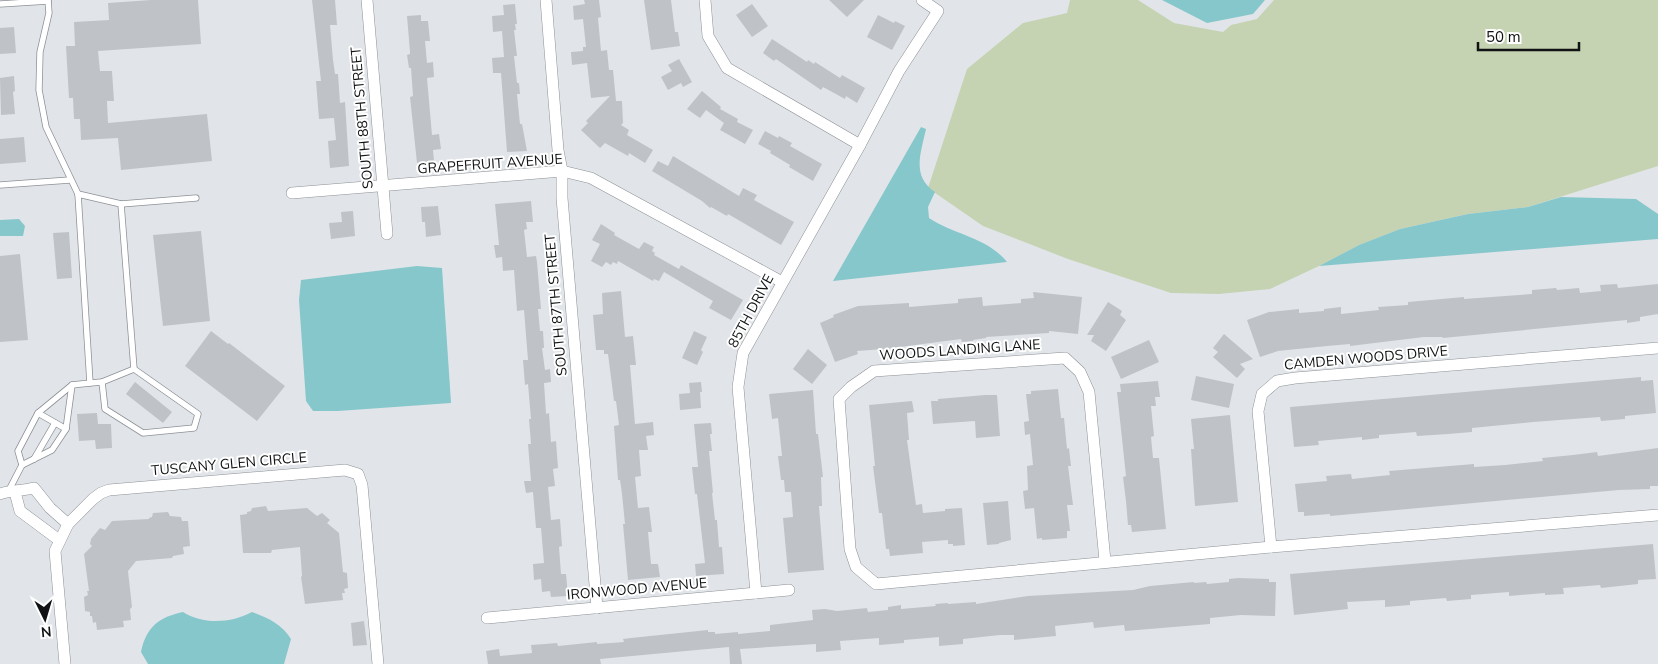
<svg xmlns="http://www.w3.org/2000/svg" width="1658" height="664" viewBox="0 0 1658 664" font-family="'Nunito Sans',sans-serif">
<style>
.green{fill:#c5d3b2}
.water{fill:#86c7cb}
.building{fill:#bfc3c7}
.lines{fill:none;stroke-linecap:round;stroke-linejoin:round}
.lane-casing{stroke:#8d9195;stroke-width:7}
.street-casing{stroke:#8d9195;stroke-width:12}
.lane{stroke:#fff;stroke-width:5.5}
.street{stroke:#fff;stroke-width:11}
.labels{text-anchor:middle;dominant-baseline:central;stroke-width:4;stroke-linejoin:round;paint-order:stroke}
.street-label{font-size:14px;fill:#101213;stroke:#fff}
</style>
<rect width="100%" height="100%" fill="#e1e5e9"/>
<polygon class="green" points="1070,0 1138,0 1174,23 1223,32 1231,25 1257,19 1274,0 1658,0 1658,166 1528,207 1468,214 1400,229 1359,245 1319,266 1270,289 1219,294 1171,293 1068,259 983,226 928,188 967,69 1023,23 1067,13"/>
<g class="water">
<polygon points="1162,0 1265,0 1253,14 1207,23"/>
<path d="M921,127L926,129C921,153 911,176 935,192L928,207L929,218C954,235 987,237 1007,262L833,281Z"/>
<polygon points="1561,197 1636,199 1658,214 1658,239 1319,266 1359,245 1400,229 1468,214 1528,207"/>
<polygon points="19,219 25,226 23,236 0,236 0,220"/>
<polygon points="417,266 442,268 451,403 338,411 313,411 306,401 299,300 301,280"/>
<path d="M183,612C203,625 232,623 252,612C268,618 282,624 291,639L284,664H148L141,652C146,627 159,617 183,612Z"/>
</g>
<g class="building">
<polygon points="151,0 198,0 201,44 98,51 100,71 112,71 114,101 107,101 108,123 207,114 212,161 121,170 118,138 81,140 80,119 74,119 73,98 69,98 66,46 75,46 74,22 109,20 108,3"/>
<polygon points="312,0 335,0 337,25 330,25 333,60 335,74 338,74 340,103 345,102 349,166 330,168 328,141 336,140 334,118 319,119 316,81 321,81"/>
<polygon points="584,0 599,0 601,17 598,18 601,51 607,50 609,70 613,70 616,101 622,101 623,123 621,125 629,130 627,135 653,150 645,163 629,153 628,156 605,143 600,148 581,130 588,123 586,121 610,96 591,98 587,63 572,65 571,52 583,51 583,47 586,47 583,19 574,20 573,6 585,4"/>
<polygon points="644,0 671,0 675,32 678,32 680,46 651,50"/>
<polygon points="829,0 864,0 847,17"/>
<polygon points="515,4 517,24 515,24 516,30 514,30 517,56 514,56 517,83 519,83 520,94 517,94 520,124 522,124 527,151 507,152 501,73 493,73 492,58 504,57 502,31 493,32 492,16 504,15 503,5"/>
<polygon points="752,4 768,26 752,37 736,15"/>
<polygon points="421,15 421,21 428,21 430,41 425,41 427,63 433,62 434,77 427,78 432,135 439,134 441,149 433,150 434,161 417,163 410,97 413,96 411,68 409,68 407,55 410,54 410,52 407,16"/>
<polygon points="878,15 894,23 895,21 905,26 892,50 867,37"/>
<polygon points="14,27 16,53 0,54 0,28"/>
<polygon points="772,39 807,62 808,60 814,64 815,62 840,78 842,75 865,88 857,103 846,96 845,99 823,87 821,90 776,59 774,61 763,53"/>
<polygon points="679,59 692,82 683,87 681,83 668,90 661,77 672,71 668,65"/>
<polygon points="14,76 15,91 13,92 15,114 1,115 0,78"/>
<polygon points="702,91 721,107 720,109 738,119 737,122 753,130 745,144 720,130 724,123 706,110 700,118 687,109"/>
<polygon points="765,131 778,138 779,136 792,143 790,146 822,164 813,181 789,167 790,165 770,153 771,151 758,144"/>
<polygon points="24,137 26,162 0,164 0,139"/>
<polygon points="673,156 739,196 743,188 757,195 754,200 794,222 781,245 728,214 727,216 711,207 710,208 702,201 652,171 658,161 668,166"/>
<polygon points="531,201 533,222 526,222 527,229 524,230 527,257 536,256 537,262 541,309 538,309 540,331 543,331 544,348 542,348 545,370 550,369 551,382 544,383 546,414 549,413 551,442 556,441 558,468 553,469 555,486 548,487 551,520 560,519 562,546 559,547 561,574 566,574 568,596 551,597 550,591 542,592 541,579 534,580 533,564 544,563 541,528 536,528 533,492 526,493 524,481 531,481 528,444 531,444 529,419 531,419 528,384 525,385 523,360 528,360 524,310 517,311 514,270 503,271 502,257 496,258 494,245 499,245 495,204"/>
<polygon points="438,206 441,235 426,237 425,222 422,222 421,207"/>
<polygon points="353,211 355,236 331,239 329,223 342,222 341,212"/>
<polygon points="601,224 615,233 614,235 639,249 644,242 654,247 652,251 655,253 654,255 679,269 681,265 743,300 731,320 709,308 713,301 664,272 659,281 654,279 653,281 618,261 617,264 613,262 611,265 606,262 602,267 591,261 600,244 592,240"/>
<polygon points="201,231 210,321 163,326 153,235"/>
<polygon points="69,232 72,278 57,279 53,233"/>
<polygon points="20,254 28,340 0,342 0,256"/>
<polygon points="1617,284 1618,288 1658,284 1658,314 1640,317 1640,321 1627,323 1627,320 1443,338 1442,337 1424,337 1350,346 1350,344 1327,346 1278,351 1260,357 1247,320 1269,312 1299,309 1299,313 1324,311 1324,309 1341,307 1341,314 1379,310 1378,307 1408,305 1408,302 1464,297 1464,299 1532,294 1532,290 1556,288 1557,290 1579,288 1580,293 1601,291 1600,285"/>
<polygon points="621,291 625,337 633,336 636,365 630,365 635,424 653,422 654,435 646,436 648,450 639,450 641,476 635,477 638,508 649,507 652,532 648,532 651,564 658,564 660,577 628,580 623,524 625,524 622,494 620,480 618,480 614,426 619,425 616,401 614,401 608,354 604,354 604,350 596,350 593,315 603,314 602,293"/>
<polygon points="1033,292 1082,297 1078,334 1049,331 1049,333 986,337 986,338 973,340 973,341 962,342 961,339 885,349 857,351 858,354 835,362 820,323 834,317 833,315 858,306 909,303 909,307 958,303 958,299 982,297 983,306 1021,303 1021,299 1034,298"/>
<polygon points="1108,302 1122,311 1120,315 1126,320 1106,351 1091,341 1094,335 1087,335"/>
<polygon points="211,331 228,344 229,343 285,386 257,421 185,366"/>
<polygon points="694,331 707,337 701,350 703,352 697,365 682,358"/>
<polygon points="1224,334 1253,359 1240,364 1245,369 1237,378 1213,357 1218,352 1213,348"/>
<polygon points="1149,340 1159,362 1121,379 1111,357"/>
<polygon points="808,349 827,365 812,384 793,369"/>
<polygon points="1196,376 1234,384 1229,408 1191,400"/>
<polygon points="1641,377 1641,381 1653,380 1656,413 1625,416 1625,419 1601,421 1600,417 1533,422 1472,428 1472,432 1448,434 1417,436 1416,432 1379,435 1379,438 1362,440 1362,437 1318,441 1319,445 1294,447 1290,407"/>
<polygon points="1158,381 1160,397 1155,397 1156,406 1151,406 1154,436 1151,437 1153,458 1159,458 1166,529 1132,532 1131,525 1128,525 1126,501 1123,477 1126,476 1117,392 1121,392 1120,384"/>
<polygon points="135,382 172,412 163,423 126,394"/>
<polygon points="701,382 702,392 700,392 701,408 680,410 679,394 690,393 689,383"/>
<polygon points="1058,389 1061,418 1064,418 1067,449 1069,448 1071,466 1068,466 1073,505 1067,505 1070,531 1067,531 1067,538 1042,540 1042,538 1037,539 1034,508 1025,509 1023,491 1028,490 1027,466 1033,465 1030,434 1025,435 1024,422 1029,421 1026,394 1031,394 1031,391"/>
<polygon points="813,390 816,434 818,434 823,477 821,477 822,506 819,506 824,570 788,573 783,518 793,517 791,492 785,492 784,480 781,480 778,456 782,456 778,418 772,419 769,394"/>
<polygon points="985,395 997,395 1000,436 976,438 975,421 933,424 931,401 938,401 938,399"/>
<polygon points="912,401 914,412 907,413 909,440 907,440 916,505 922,504 923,513 945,511 945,509 962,508 965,545 953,546 953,544 948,544 948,540 922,542 923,553 890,556 889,549 886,549 882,513 879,513 873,466 875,466 869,405"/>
<polygon points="97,413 98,424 111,424 112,448 96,449 95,440 79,441 77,414"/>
<polygon points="1230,415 1238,502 1195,506 1191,449 1194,449 1191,419"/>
<polygon points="711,423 712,434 710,434 712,451 709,451 713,493 712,493 715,520 717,520 719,547 722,547 724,574 696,576 695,564 705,563 697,494 695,494 692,467 698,467 694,424"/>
<polygon points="1658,448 1658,486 1650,486 1650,489 1619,490 1330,516 1330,514 1304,516 1304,512 1298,512 1295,484 1327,481 1326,476 1351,474 1352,479 1390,475 1389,471 1474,464 1474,467 1505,465 1543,461 1542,458 1573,455 1597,452 1598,456"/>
<polygon points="1008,501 1011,540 999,543 999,544 987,545 983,503"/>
<polygon points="266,506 268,511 307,508 317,516 322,513 330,520 327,523 339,533 343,572 347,573 348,588 344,589 345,593 342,593 343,600 305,604 301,577 302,576 300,547 272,550 271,553 243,553 240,515 247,514 247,512 251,511 252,508"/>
<polygon points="168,512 170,516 181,517 182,521 188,521 190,546 183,547 184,554 173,556 172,558 136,561 128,571 132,607 130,609 131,620 123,621 124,627 97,630 96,622 93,623 92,616 90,616 90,612 85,611 84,597 88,595 87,591 89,591 84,554 92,546 90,544 91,539 100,528 105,530 112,521 149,519 149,518 152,517 153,513"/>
<polygon points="1653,544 1656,579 1638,580 1638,584 1601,588 1600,585 1563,588 1564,594 1545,595 1545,593 1509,596 1509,592 1471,595 1471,599 1447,601 1446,598 1410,601 1410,605 1385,607 1385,600 1347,602 1348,609 1294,615 1290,574"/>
<polygon points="1238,578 1269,579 1269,582 1276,582 1275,616 1241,615 1210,618 1210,624 1125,631 1124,625 1094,628 1093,622 1055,626 1056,636 1014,640 1014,635 1000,635 963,639 963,644 939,646 939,637 904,640 904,643 879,645 879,638 840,641 841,650 816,652 816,644 740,649 742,664 730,664 729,647 600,659 601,664 488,664 486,651 499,649 500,656 532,653 531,645 545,644 557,643 558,646 597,642 597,644 624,642 623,639 631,638 708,630 708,632 715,632 715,634 738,632 738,634 770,631 770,625 813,620 812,610 825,609 837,611 867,608 868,612 888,610 888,607 901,605 901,609 936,606 935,604 948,603 948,604 976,602 976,604 1028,596 1133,590 1150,586 1194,582 1194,583 1206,582 1207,584 1229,582 1229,579"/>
<polygon points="364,621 367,645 353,646 351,623"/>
</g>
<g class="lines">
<defs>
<g id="lane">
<polyline points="0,4 48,1"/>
<polyline points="0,185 70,180"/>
<polyline points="78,194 121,204 196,198"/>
<polyline points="102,382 105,409 143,433 194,428 198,414 134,369 121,204"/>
<polyline points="90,383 102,382 134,369"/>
<polyline points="38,413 66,429"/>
<polyline points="34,459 55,423"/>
<polyline points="22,465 18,451 38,413 72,385 90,383 78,194 46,127 39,90 40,52 49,13 48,0"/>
<polyline points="9,490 22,465 52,450 66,429 72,385"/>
</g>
<g id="street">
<polyline points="367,0 387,234"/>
<polyline points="546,0 558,150 562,171 562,198 597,608"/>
<polyline points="705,0 708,36 727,68 860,145"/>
<polyline points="292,193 562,171 591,178 782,282"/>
<polyline points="1658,348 1295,378 1277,381 1262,394 1258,411 1271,547 1658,515"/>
<polyline points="15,492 20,511 59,540"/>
<path d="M0,494C10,490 22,491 34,488L50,508L68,524"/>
<polyline points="1105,561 1089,392 1080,372 1065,358 874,371 851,387 839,399 850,549 856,567 876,584 1271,547"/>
<polyline points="756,593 738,387 743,353 860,145 899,71 938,11 922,0"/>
<polyline points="487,618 789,590"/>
<polyline points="65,664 55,551 68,524 93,499 101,493 109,490 345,470 358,474 362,485 378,664"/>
</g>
</defs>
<use href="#lane" class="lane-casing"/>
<use href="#street" class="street-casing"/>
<use href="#lane" class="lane"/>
<use href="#street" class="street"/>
</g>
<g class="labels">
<g class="street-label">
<text transform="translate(362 118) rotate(-95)">SOUTH 88TH STREET</text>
<text transform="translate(490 164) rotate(-4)">GRAPEFRUIT AVENUE</text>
<text transform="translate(556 305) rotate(-95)">SOUTH 87TH STREET</text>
<text transform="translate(751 311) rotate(-62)">85TH DRIVE</text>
<text transform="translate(960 350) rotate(-4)">WOODS LANDING LANE</text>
<text transform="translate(1366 358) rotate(-5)">CAMDEN WOODS DRIVE</text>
<text transform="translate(229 464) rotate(-5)">TUSCANY GLEN CIRCLE</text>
<text transform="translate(637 589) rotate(-5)">IRONWOOD AVENUE</text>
</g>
</g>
<g transform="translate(45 619) rotate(175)" stroke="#ffffff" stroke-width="4" paint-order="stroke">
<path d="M0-4L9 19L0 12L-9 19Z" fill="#101213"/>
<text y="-8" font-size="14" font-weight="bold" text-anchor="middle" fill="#101213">N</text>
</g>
<path d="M1478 42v8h101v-8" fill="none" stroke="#101213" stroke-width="2.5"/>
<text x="1486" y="42" font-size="15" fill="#101213" stroke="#ffffff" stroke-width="4" paint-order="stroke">50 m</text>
</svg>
